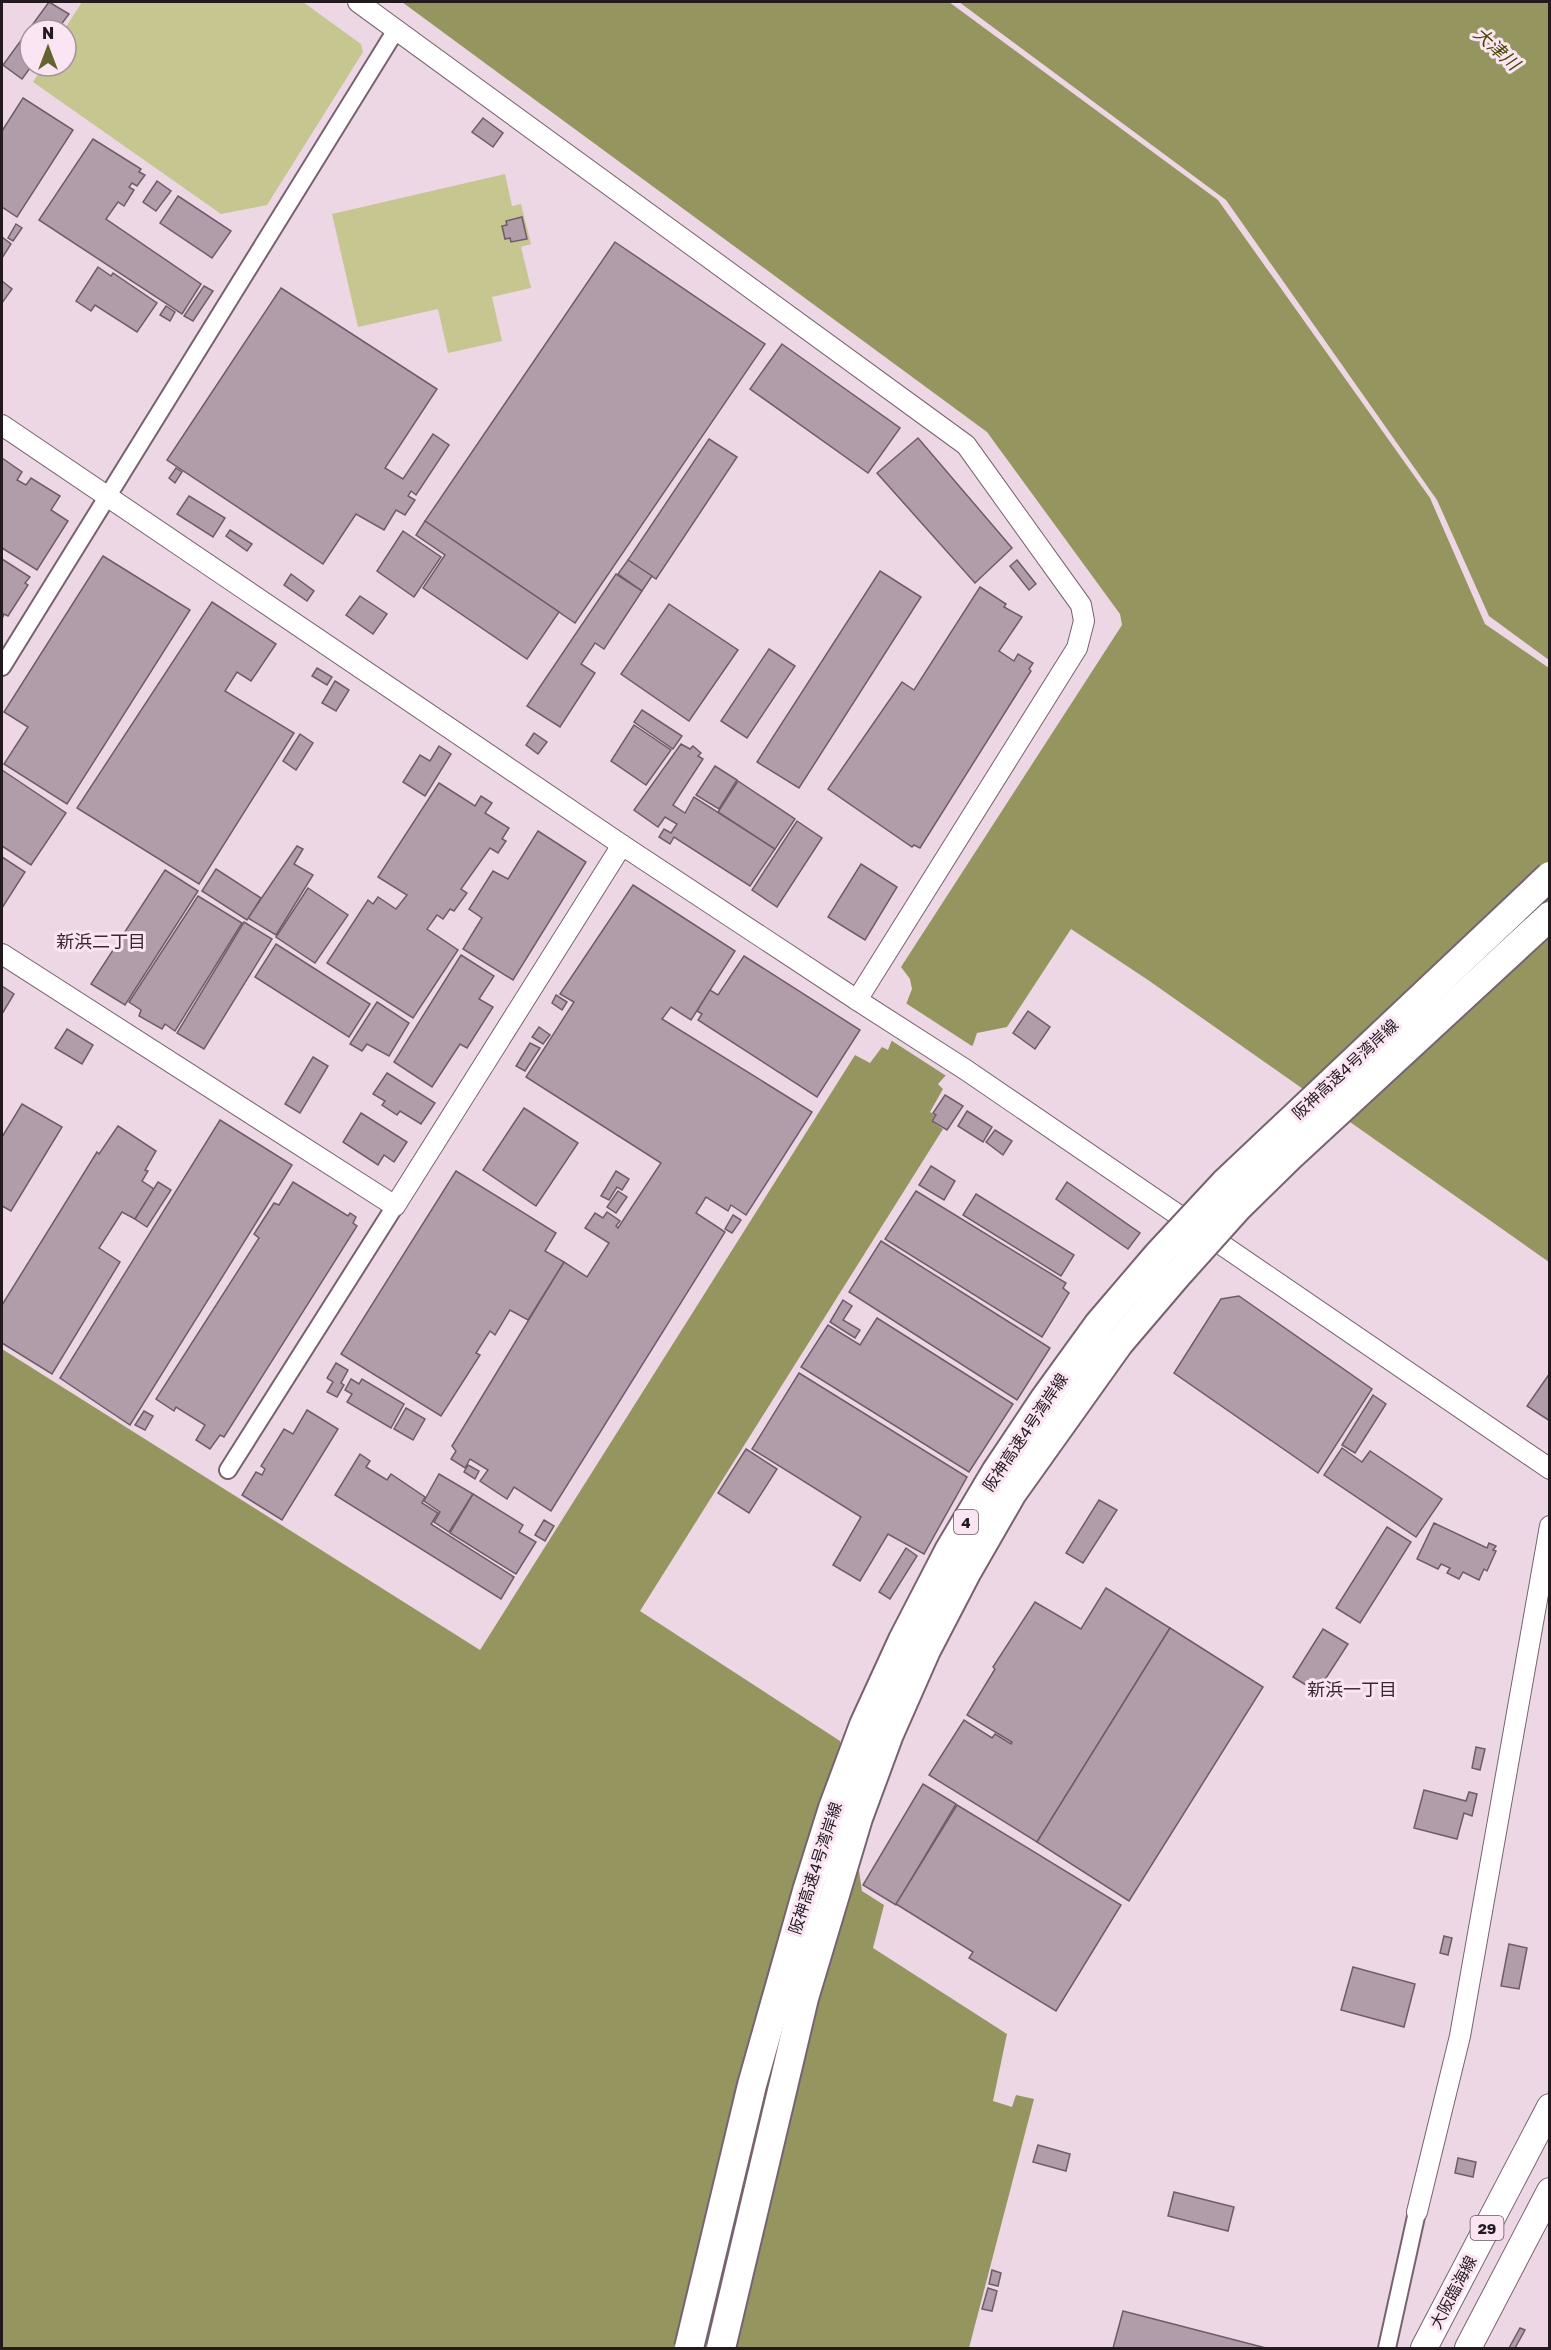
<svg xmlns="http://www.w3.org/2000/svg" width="1551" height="2350" viewBox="0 0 1551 2350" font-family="'Golos Text','Noto Sans JP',sans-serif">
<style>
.green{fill:#c5c690}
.water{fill:#959560}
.pier{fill:#eed7e5}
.building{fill:#b19ca9;stroke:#6f5c68;stroke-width:1.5}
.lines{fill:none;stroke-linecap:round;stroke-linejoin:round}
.minor-casing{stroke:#776370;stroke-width:20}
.tertiary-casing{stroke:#776370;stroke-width:22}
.primary-casing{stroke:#776370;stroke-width:28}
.minor{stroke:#fff;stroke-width:16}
.tertiary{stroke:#fff;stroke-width:20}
.primary{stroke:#fff;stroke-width:26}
.motorway-bridge-casing{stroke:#776370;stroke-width:32;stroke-linecap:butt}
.motorway-bridge{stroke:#fff;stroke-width:28}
.labels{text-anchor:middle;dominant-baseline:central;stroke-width:6;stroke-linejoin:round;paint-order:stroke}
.shield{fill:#fbe5f3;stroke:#63575f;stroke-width:1.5}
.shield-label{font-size:15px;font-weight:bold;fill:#221a1f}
.street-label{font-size:16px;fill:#221a1f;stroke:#fbe5f3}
.water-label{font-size:18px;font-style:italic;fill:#484702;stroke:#fbe5f3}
.neighbourhood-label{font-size:18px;fill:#392833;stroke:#fbe5f3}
</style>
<rect width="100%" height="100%" fill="#eed7e5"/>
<g class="green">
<polygon points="82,2 303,2 361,44 363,52 267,205 221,214 33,82 43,66 66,66 66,30 64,30"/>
<polygon points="505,174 512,206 521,204 531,244 521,247 531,288 492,297 502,341 448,353 438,309 358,327 332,214"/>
</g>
<polygon class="water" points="402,2 1549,2 1549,1262 1148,980 1071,929 1007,1027 977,1033 973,1045 938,1084 943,1089 930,1112 935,1115 931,1121 943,1129 640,1611 840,1741 862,1891 884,1905 873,1948 1007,2034 993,2101 1012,2107 1016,2095 1034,2099 969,2348 2,2348 2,1349 480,1650 855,1055 870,1063 882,1047 888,1050 912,989 910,979 901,967 1122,625 1120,614 987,432"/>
<g class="pier">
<polygon points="949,2 959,2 1226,200 1437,500 1489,616 1549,660 1549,668 1485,624 1430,498 1218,200"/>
<polygon points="904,1002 975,1048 948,1077 889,1039"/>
</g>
<g class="building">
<polygon points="49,2 69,14 57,30 30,30 30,66 39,66 35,72 30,68 22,79 3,65"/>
<polygon points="23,98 73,130 17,217 2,207 2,131"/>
<polygon points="483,118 503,133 493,147 472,132"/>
<polygon points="93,139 141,169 139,172 145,175 137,186 132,183 129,187 134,190 124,206 118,202 106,219 201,284 182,314 39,220"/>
<polygon points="157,181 171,191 156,211 143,202"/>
<polygon points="178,196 231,231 212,258 160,223"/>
<polygon points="522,217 527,239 511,242 510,238 505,239 502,226 507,225 506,221"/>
<polygon points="16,224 22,228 13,241 8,238"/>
<polygon points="2,237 11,244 2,258"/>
<polygon points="615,242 765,344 575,623 425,521"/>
<polygon points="98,267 111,276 113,273 157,303 137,332 95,305 91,311 76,301"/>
<polygon points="2,281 12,289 2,303"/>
<polygon points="204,286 213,291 193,321 184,316"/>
<polygon points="281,288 437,389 385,468 403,479 433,434 449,445 416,495 411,491 408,496 415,500 405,515 396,510 384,530 356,514 323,564 167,460"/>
<polygon points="166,306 175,312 170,321 160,315"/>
<polygon points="782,344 900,428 868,473 750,389"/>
<polygon points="918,438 1012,548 975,583 877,473"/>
<polygon points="709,439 737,457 656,579 628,560"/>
<polygon points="2,458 22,472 17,480 26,485 31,478 60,496 51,510 68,521 37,570 2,548"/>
<polygon points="176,468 182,472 175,483 169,478"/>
<polygon points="189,496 225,518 213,537 177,514"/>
<polygon points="425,521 559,612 527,659 423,588 445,555 416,535"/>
<polygon points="230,530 252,544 247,551 226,536"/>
<polygon points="403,531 441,557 414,597 377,571"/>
<polygon points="103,556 190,610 67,804 4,764 28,727 4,712"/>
<polygon points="2,559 30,577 25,583 28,585 8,616 4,614 2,619"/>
<polygon points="628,560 652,576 642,591 618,574"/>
<polygon points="1017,560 1036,584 1029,590 1010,566"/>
<polygon points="880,571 921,597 799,788 757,762"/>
<polygon points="291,574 314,591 307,601 284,585"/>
<polygon points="616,574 642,591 604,649 595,643 581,664 595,673 560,727 527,706"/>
<polygon points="980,587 1006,604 1004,607 1022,617 999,651 1014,661 1018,654 1033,663 1029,669 1031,671 920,848 914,845 912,847 828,789 902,682 914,690"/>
<polygon points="360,596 387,614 373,634 346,615"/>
<polygon points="212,602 276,644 251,681 237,672 225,691 294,733 199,884 77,808"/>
<polygon points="669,604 738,650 689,721 621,674"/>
<polygon points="769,649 795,666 747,738 721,721"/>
<polygon points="317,668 332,677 327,685 312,676"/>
<polygon points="335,681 349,690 336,711 322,703"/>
<polygon points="642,710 682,736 673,749 634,722"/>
<polygon points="634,725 671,750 646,785 611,761"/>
<polygon points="534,733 547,742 538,754 526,745"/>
<polygon points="300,734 313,743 296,770 283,761"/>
<polygon points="681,744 690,749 693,746 701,753 698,756 703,759 673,805 685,813 694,797 775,849 750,886 674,837 670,844 659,837 664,829 671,833 677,824 665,817 658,827 634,810"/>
<polygon points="439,746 451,754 425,796 403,782 420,755 430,761"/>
<polygon points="715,766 737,780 719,809 696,795"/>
<polygon points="2,770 66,813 31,865 2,846"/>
<polygon points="738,781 795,819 775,849 718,812"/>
<polygon points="439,783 475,806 481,796 492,803 485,813 509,828 502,839 506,841 498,853 490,848 461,889 467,893 454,911 450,909 443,919 437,915 427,929 458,950 413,1018 327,963 368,900 373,904 378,897 396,909 407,895 378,877"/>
<polygon points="797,821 822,838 777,907 752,890"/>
<polygon points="538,831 586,862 513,980 463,949 482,918 469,909 493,871 508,879"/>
<polygon points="297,846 303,849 294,864 313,875 276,935 248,918"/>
<polygon points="2,857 25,872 2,908"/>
<polygon points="861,864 897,887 865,940 828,917"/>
<polygon points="216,869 261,898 247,920 202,891"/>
<polygon points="165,870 198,891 125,1005 91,984"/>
<polygon points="633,885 735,951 691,1020 671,1007 662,1019 812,1112 746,1215 731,1205 728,1211 706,1197 696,1213 725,1232 551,1511 514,1487 507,1499 480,1481 488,1470 470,1459 465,1468 451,1459 456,1451 452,1446 564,1262 587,1277 609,1243 585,1228 595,1213 603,1218 607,1212 620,1221 616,1226 618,1228 661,1163 526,1077 574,1002 560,994"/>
<polygon points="308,888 348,915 315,963 276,937"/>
<polygon points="198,896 242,923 175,1031 165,1024 162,1029 139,1016 141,1010 129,1002"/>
<polygon points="244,922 272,939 204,1049 177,1033"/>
<polygon points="276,944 370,1004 349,1037 255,977"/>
<polygon points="461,955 494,976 479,999 493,1007 467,1048 460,1044 432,1087 394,1062"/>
<polygon points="744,956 860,1030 817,1097 698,1020 702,1014 697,1011 710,990 718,995"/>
<polygon points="2,986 14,994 2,1014"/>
<polygon points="556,995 567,1002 562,1010 552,1003"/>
<polygon points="377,1002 409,1023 389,1056 367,1044 362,1051 350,1044"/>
<polygon points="1028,1011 1050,1027 1035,1049 1013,1033"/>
<polygon points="539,1027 550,1035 543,1044 532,1037"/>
<polygon points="67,1029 93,1045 82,1064 55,1048"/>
<polygon points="530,1043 540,1048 525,1071 516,1066"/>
<polygon points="313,1057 328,1066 300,1113 285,1104"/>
<polygon points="387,1073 435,1103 421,1124 400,1111 397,1115 382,1105 385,1101 373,1094"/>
<polygon points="945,1095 963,1106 947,1130 932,1121 936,1115 933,1113"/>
<polygon points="22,1104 62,1127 11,1211 2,1206 2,1137"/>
<polygon points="524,1108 578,1143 536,1206 483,1170"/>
<polygon points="967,1111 992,1127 983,1142 958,1126"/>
<polygon points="361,1113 407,1142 394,1162 384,1155 378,1165 343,1142"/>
<polygon points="220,1120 292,1165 130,1425 60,1378"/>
<polygon points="118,1126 156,1151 145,1170 148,1171 142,1181 154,1189 135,1219 122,1212 99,1248 120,1262 52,1374 2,1343 2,1305 97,1152 99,1154"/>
<polygon points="995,1130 1012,1141 1003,1155 986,1142"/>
<polygon points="931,1166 955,1181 944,1200 919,1185"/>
<polygon points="456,1171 556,1233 545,1251 564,1262 528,1320 510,1310 495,1335 490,1331 476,1353 480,1355 441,1416 341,1354"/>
<polygon points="616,1171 629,1179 622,1190 617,1187 609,1200 601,1196"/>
<polygon points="158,1182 171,1190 147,1227 135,1219"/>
<polygon points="293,1182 348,1216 350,1213 356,1217 353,1223 357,1226 224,1437 220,1435 210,1449 196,1440 205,1425 176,1407 174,1411 156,1399 259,1238 254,1234 274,1203 279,1205"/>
<polygon points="1067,1182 1140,1233 1128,1249 1056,1199"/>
<polygon points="618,1191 627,1197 616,1213 607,1207"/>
<polygon points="916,1191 1066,1283 1063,1288 1069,1293 1042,1337 885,1239"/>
<polygon points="976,1194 1074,1255 1061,1276 963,1215"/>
<polygon points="733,1215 741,1220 732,1233 725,1229"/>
<polygon points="881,1241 1050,1348 1017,1400 849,1292"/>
<polygon points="1239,1296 1372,1389 1318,1473 1174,1373 1221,1299"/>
<polygon points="843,1300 852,1306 843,1320 860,1330 855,1338 830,1322"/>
<polygon points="877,1318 1013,1404 969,1472 801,1367 828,1325 860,1345"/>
<polygon points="336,1363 348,1370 341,1383 344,1385 337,1397 327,1392 333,1382 327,1378"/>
<polygon points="799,1373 967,1477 924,1554 888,1534 860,1581 833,1565 861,1517 752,1449"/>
<polygon points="1550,1373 1550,1421 1527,1406"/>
<polygon points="351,1379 359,1384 362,1379 404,1404 391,1428 347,1402 352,1394 345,1390"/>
<polygon points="1373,1395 1386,1404 1355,1453 1342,1445"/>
<polygon points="406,1408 425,1419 413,1440 394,1429"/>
<polygon points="307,1410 338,1429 282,1520 242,1495 256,1472 262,1475 265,1469 261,1466 284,1429 293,1434"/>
<polygon points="144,1411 153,1416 145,1430 135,1425"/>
<polygon points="1342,1448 1362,1462 1370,1451 1442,1499 1416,1537 1324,1475"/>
<polygon points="746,1449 777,1469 749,1513 718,1493"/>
<polygon points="360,1454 370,1461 366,1467 387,1480 391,1474 425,1497 422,1503 438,1513 431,1524 514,1577 501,1599 335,1495"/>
<polygon points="468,1465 479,1471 475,1479 464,1472"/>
<polygon points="439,1474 473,1494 449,1532 434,1522 440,1512 424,1501"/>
<polygon points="473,1494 523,1525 519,1532 536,1542 516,1574 450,1533"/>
<polygon points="1099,1500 1117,1510 1083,1563 1066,1553"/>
<polygon points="544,1520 554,1526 545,1541 535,1535"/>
<polygon points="1434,1523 1487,1548 1489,1543 1496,1546 1493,1550 1496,1551 1487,1571 1484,1569 1479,1580 1463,1572 1459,1579 1447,1573 1450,1568 1441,1564 1438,1569 1417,1559"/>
<polygon points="1387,1527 1411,1542 1360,1623 1336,1608"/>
<polygon points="906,1548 917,1556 890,1599 879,1592"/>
<polygon points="1106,1588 1170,1628 1037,1842 929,1775 964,1720 992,1738 995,1734 1011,1744 1012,1742 967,1715 995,1669 993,1667 1035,1602 1081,1629"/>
<polygon points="1170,1628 1263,1687 1129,1901 1037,1842"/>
<polygon points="1323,1629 1348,1644 1317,1692 1293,1677"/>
<polygon points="1476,1747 1485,1749 1480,1770 1472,1768"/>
<polygon points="923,1784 956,1804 896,1905 863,1885"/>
<polygon points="1424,1790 1466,1801 1469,1792 1477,1794 1472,1816 1464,1813 1457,1839 1414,1828"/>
<polygon points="957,1805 1121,1905 1056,2011 969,1958 973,1952 896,1904"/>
<polygon points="1444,1936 1452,1938 1448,1955 1440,1953"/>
<polygon points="1509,1944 1527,1948 1519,1989 1501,1986"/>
<polygon points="1353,1967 1415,1984 1404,2027 1341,2010"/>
<polygon points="1038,2145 1070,2154 1066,2171 1033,2162"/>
<polygon points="1458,2158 1476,2162 1473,2177 1455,2173"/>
<polygon points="1174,2192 1234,2207 1228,2231 1168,2216"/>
<polygon points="992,2270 1001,2273 998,2286 989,2284"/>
<polygon points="988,2288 997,2291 992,2311 982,2309"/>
<polygon points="1123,2311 1266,2348 1113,2348"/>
<polygon points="1520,2328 1525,2330 1515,2348 1509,2348"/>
</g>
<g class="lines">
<defs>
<g id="minor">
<polyline points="2,667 396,30"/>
<polyline points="228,1470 395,1206"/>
<polyline points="1387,2348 1417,2212"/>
</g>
<g id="tertiary">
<polyline points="358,2 966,445 1081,605 1084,621 1077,648 857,1000"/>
<polyline points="2,425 622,845 857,1000 966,1070 1550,1469"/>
<polyline points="2,954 395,1206 622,845"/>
<polyline points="1417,2212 1460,2036 1550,1526"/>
</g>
<g id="primary">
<polyline points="1424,2348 1550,2107"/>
<polyline points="1468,2348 1550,2191"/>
</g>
</defs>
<use href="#minor" class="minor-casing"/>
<use href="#tertiary" class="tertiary-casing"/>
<use href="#primary" class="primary-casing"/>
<use href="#minor" class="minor"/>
<use href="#tertiary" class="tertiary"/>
<use href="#primary" class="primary"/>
<defs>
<g id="motorway-bridge">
<polyline points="689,2348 752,2085 807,1891 833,1808 864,1725 903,1640 949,1551 996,1472 1044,1400 1099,1324 1158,1255 1225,1183 1550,876"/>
<polyline points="721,2348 804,1998 858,1818 889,1734 926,1650 966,1573 1012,1493 1119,1343 1177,1275 1238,1207 1289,1157 1550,916"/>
</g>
</defs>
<use href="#motorway-bridge" class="motorway-bridge-casing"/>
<use href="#motorway-bridge" class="motorway-bridge"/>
</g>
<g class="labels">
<g class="shield">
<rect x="954" y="1510" width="24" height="24" rx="4.5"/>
<rect x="1470.5" y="2216" width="33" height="24" rx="4.5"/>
</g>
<g class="shield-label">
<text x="966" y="1522">4</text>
<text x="1487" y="2228">29</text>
</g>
<g class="street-label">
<text transform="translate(1345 1069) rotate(-43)">阪神高速4号湾岸線</text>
<text transform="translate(1025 1432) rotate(-56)">阪神高速4号湾岸線</text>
<text transform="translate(815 1868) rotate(-72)">阪神高速4号湾岸線</text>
<text transform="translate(1453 2292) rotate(-62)">大阪臨海線</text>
</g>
<g class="water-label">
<text transform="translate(1497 48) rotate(42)">大津川</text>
</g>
<g class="neighbourhood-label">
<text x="101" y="941">新浜二丁目</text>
<text x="1352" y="1689">新浜一丁目</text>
</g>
</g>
<rect width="1551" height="2350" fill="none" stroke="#221a1f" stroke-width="6"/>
<g transform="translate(48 48)"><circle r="28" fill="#fbe5f3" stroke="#a4949e" stroke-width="1.5"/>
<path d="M0-4.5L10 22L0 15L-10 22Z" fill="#646330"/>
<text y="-9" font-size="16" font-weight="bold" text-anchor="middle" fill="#221a1f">N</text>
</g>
</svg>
